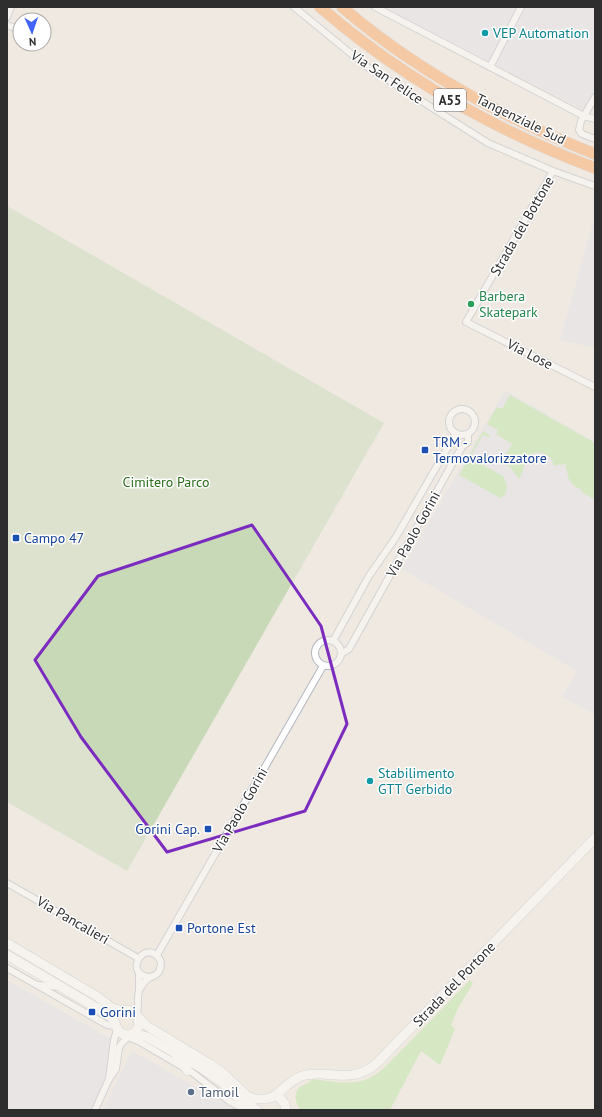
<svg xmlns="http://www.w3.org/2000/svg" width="602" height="1117" viewBox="0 0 602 1117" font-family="'PT Sans',sans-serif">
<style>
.industrial{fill:#e3e1e8}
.green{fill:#b6e59e}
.cemetery{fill:#c8d9b8}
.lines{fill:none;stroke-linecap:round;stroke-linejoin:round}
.street-casing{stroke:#b4b7c1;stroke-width:8}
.secondary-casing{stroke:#b4b7c1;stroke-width:10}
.highway-casing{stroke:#c9c9c9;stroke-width:12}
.street{stroke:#fff;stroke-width:6}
.secondary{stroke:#fff;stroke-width:9}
.highway{stroke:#ffa35c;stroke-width:11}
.marked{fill:none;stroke:#7b2cbf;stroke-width:3;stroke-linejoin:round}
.culture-dot{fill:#0f9aa8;stroke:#fff;stroke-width:1.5}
.leisure-dot{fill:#2e9e5b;stroke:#fff;stroke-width:1.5}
.transit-dot{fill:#1a4fb4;stroke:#fff;stroke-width:1.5}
.service-dot{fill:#5c6f8a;stroke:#fff;stroke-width:1.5}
.labels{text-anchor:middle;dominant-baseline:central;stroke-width:3;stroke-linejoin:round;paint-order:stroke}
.shield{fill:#fff;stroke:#6d6d6d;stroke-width:1}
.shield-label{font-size:13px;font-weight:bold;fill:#2e2e2e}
.culture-label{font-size:14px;fill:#0d838f;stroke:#fff;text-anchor:start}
.street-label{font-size:14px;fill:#2e2e2e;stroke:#fff}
.leisure-label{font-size:14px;fill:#27864d;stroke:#fff;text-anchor:start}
.transit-label{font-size:14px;fill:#164399;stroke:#fff;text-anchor:start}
.park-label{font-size:14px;fill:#2c6e1b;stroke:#fff}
.service-label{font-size:14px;fill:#4e5e75;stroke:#fff;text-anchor:start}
</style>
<rect width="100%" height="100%" fill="#efe9e1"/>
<g class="industrial">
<polygon points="384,7 595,7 595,91 583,110"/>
<polygon points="595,215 595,348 560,340"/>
<polygon points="505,390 595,442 595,715 562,697 577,671 402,569"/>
<polygon points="7,980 111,1039 107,1075 90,1110 7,1110"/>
<polygon points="132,1051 219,1100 236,1110 103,1110"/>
</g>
<g class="green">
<path d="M510,395L595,443V500L582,492V490L573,485L569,480L565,464L554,466C552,454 536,447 527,458C524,461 524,466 523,470C523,473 520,476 519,479L510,467L501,462L512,444L496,434L498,430L487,424L497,407L502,409Z"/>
<path d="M483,431L490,435L489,437L483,435L470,458L503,476C508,484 509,491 502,498H500L459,475Z"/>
<path d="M470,980L473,983L457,1010L451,1025L455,1029L440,1065L421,1051L390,1110H301C296,1105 293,1094 299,1088C303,1084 308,1085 312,1079C329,1081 350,1086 367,1079C381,1074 391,1060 402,1050C425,1027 447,1003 470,980Z"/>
</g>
<polygon class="cemetery" points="7,206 384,423 127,871 7,802"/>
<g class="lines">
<defs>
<g id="street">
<polyline points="294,7 366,66 488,143 553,171 595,186"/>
<polyline points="375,7 584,116 595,119"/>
<polyline points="7,17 11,7"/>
<polyline points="7,25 20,30"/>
<polyline points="490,67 521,7"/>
<polyline points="595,97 581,121 579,130 582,134 595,139"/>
<polyline points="553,171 466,322 595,387"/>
<circle cx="462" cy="422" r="13"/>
<circle cx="328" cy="653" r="13"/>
<polyline points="333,641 369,576 396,537 456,433"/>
<polyline points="341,654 349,649 447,473 462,447 468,442 468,434"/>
<polyline points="7,883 138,958"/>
<polyline points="157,955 323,666"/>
<polyline points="7,968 107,1025 115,1026"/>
<polyline points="38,985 59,987"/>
<path d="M139,990C142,986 145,980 149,978C152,976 155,976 157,974C162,969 162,961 158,957C143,940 123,975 150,977"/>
<polyline points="137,1015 138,1005 138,997 139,990 139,973"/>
<polyline points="128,1037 140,1042 193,1073 229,1101 246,1110"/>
<polyline points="109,1079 114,1040 117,1030"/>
<polyline points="95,1110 109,1079 116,1069 119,1048 121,1044 130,1035"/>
</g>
<g id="secondary">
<polyline points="7,943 98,997 112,1008 123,1011 128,1010 133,1012 147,1026 210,1064 223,1073 244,1093 249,1097 254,1099 267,1099 275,1096 280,1098 285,1104 286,1110"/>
<path d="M7,955L102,1011C106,1014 112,1017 114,1021C117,1026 116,1031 123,1034C134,1038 141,1028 138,1018"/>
<polyline points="134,1033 147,1037 200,1067 220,1081 241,1100 257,1110"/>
<polyline points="176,1055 188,1071"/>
<path d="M275,1096C283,1089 292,1079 302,1076C309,1073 316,1074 323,1074C344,1076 359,1078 376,1064L595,838"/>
</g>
<g id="highway">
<path d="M320,7C402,78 494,130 595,168"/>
<path d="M342,7C416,71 504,118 595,154"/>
</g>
</defs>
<use href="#street" class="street-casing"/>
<use href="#secondary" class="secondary-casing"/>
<use href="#highway" class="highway-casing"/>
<use href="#street" class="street"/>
<use href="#secondary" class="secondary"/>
<use href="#highway" class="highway"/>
</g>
<path d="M0 0H602V1117H0ZM252,525L321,626L347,724L305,811L167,852L81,737L35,660L98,576Z" fill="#efe9e1" fill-opacity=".55" fill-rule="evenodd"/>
<path class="marked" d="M252,525L321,626L347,724L305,811L167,852L81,737L35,660L98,576Z"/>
<g class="culture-dot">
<circle cx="485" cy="33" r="4"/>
<circle cx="370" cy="781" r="4"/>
</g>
<circle class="leisure-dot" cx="471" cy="304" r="4"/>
<g class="transit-dot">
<rect x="421" y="446" width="8" height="8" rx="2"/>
<rect x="12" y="534" width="8" height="8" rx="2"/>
<rect x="204" y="825" width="8" height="8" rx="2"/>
<rect x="175" y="924" width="8" height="8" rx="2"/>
<rect x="88" y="1008" width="8" height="8" rx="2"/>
</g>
<circle class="service-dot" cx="191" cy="1092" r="4"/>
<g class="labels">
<rect class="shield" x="434" y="89" width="32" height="22" rx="3"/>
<g class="shield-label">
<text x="450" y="100">A55</text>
</g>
<g class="culture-label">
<text x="493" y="33">VEP Automation</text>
<text x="378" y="773">Stabilimento<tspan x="378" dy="16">GTT Gerbido</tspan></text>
</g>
<g class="street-label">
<text transform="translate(387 77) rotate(34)">Via San Felice</text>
<text transform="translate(521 119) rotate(26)">Tangenziale Sud</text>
<text transform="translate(522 226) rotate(-60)">Strada del Bottone</text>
<text transform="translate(530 354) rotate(27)">Via Lose</text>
<text transform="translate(413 534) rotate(-61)">Via Paolo Gorini</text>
<text transform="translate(240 810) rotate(-60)">Via Paolo Gorini</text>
<text transform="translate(73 920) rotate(30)">Via Pancalieri</text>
<text transform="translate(454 984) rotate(-46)">Strada del Portone</text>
</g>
<g class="leisure-label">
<text x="479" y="296">Barbera<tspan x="479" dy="16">Skatepark</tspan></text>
</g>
<g class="transit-label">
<text x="433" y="442">TRM -<tspan x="433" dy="16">Termovalorizzatore</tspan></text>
<text x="24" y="538">Campo 47</text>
<text x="200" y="829" text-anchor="end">Gorini Cap.</text>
<text x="187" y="928">Portone Est</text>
<text x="100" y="1012">Gorini</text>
</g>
<g class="park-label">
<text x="166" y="482">Cimitero Parco</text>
</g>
<g class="service-label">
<text x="199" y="1092">Tamoil</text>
</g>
</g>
<rect width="602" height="1117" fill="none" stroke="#2e2e2e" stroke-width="16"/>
<g transform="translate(32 32) rotate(177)"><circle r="19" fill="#ffffff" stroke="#ababab"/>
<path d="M0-3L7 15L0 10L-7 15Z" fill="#4264fb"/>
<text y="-6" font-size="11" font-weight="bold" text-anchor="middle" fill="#2e2e2e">N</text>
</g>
</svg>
